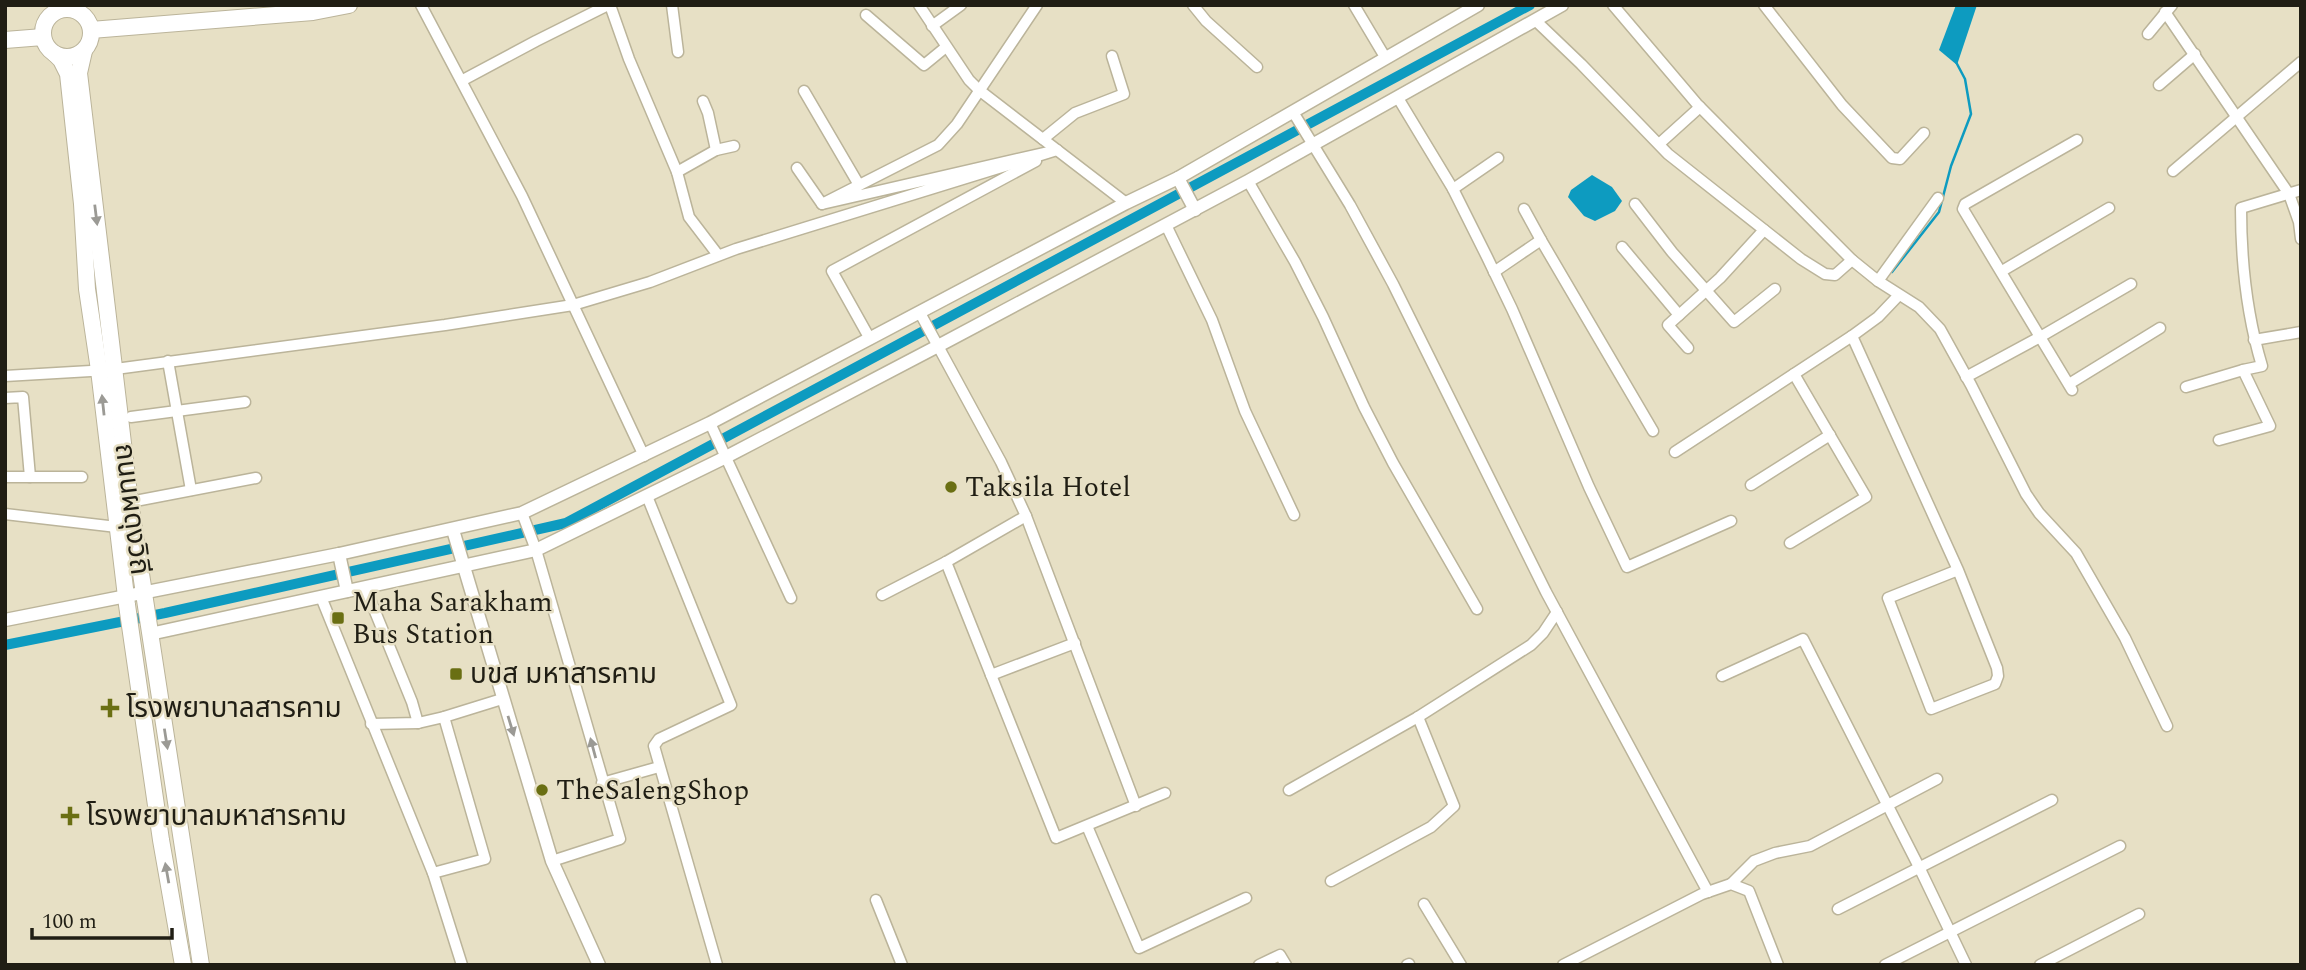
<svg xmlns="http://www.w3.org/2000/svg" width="2306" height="970" viewBox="0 0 2306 970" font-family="Spectral,'Noto Sans Thai',serif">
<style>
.water{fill:#0d9bc0}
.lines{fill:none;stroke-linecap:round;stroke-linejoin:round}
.stream{stroke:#0d9bc0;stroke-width:2.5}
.canal{stroke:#0d9bc0;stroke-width:10}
.minor-casing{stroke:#bbb49a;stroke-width:13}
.tertiary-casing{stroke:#bbb49a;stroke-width:15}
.secondary-casing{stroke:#bbb49a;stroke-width:17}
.primary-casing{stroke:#bbb49a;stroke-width:18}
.minor{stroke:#fff;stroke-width:10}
.tertiary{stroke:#fff;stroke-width:12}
.secondary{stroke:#fff;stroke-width:14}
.primary{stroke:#fff;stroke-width:16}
.oneway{fill:#9b9a95}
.poi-dot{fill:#6a6f13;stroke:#e7e0c5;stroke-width:2.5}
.labels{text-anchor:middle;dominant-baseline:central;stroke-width:5;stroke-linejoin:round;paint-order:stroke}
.poi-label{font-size:28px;fill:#201e14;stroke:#e7e0c5;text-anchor:start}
.street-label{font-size:28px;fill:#201e14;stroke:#e7e0c5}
</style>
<rect width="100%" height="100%" fill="#e7e0c5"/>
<g class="water">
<polygon points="1956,5 1977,5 1957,65 1939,50"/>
<polygon points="1592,175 1612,187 1622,201 1615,211 1595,221 1584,216 1568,197 1571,190"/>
</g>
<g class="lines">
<polyline class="stream" points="1892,272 1939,212 1951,166 1971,114 1965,79 1956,62"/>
<polyline class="canal" points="5,645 165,613 566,523 1530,5"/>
<defs>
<g id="minor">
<polyline points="421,5 522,196 644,456"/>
<polyline points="610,5 629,59 677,172 689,217 718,255"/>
<polyline points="672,5 678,52"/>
<polyline points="919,5 969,80 979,90 1126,203"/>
<polyline points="1193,5 1206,21 1257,67"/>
<polyline points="1354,5 1385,57"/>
<polyline points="1613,5 1697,104 1852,260 1878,281 1919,307 1940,329 1971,385 2026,494 2039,513 2076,553 2125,638 2167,726"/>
<polyline points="1764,5 1842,105 1892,158 1900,159 1924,133"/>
<polyline points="2165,12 2289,194 2299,222 2301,239"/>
<polyline points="866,15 924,65 946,47"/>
<polyline points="1535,20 1581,64 1668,154 1801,259 1825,274 1835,275 1852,260"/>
<polyline points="932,26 961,5"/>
<polyline points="2148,34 2172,5"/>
<polyline points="463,80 536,41 608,5"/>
<polyline points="2159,85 2195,54"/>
<polyline points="804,91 859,185"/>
<polyline points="1398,98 1453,189 1487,257 1512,309 1589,487 1627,567 1731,521"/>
<polyline points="703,101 708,113 716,150"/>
<polyline points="1293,112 1350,205 1393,284 1546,592 1708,892"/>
<polyline points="1043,139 1075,113 1124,94 1112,56"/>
<polyline points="1659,144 1700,107"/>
<polyline points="797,168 822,204"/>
<polyline points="2173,171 2301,62"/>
<polyline points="677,172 716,150 734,146"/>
<polyline points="1248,181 1295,262 1323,317 1364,407 1393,463 1477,609"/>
<polyline points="1453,189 1498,158"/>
<polyline points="1635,204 1672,252 1734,322 1775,289"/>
<polyline points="1524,209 1541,240"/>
<polyline points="1166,225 1212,320 1245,411 1294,515"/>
<polyline points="1622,247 1679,315"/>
<polyline points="2002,271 2109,208"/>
<polyline points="1494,272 1541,240 1653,431"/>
<polyline points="1878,281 1938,198"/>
<polyline points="920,313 1001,462 1026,516 1136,806"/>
<polyline points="1852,336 1958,570 1997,668 1998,676 1995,684 1931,709 1888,598 1958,570"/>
<polyline points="870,339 832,271 1036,161"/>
<polyline points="2254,340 2301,332"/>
<polyline points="1688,348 1668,325 1720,278 1764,230"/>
<polyline points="168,361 191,490"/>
<polyline points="5,376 108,370 445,325 573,305 650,282 736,249 1057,150 822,204 938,145 957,124 1037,5"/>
<polyline points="1966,377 2040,337 2131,284"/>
<polyline points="2069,384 2160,328"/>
<polyline points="2186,387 2243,370"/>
<polyline points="2072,390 1963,209 1965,204 2077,140"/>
<polyline points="5,398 23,397 30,477"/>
<polyline points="131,417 245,402"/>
<polyline points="710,423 791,598"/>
<path d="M2219,440L2270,426L2243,370L2262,366C2247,316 2241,260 2241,208L2301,190"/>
<polyline points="1675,452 1852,336 1878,317 1898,296"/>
<polyline points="5,477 82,477"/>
<polyline points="1751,485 1830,435"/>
<polyline points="647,496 731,705 659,739 654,746 717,965"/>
<polyline points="130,502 256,478"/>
<polyline points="522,513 536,550 620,839 552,861"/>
<polyline points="5,514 117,527"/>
<polyline points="1790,543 1866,497 1794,374"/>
<polyline points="946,562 1056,838 1165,793"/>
<polyline points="365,587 412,702 418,723 371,724"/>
<polyline points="882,595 946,562 1026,516"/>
<polyline points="321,597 433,873 462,965"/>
<polyline points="991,675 1075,643"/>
<polyline points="1722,676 1803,639 1919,867 1966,965"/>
<polyline points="418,723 444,717 502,699"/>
<polyline points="602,783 659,767"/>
<polyline points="1289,790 1418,717 1531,645 1543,633 1557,612"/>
<polyline points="1087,826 1139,948 1246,898"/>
<polyline points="433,873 485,859 444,717"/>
<polyline points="1331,881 1431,827 1454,806 1418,717"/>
<polyline points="1731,884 1754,861 1775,853 1810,846 1937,779"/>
<polyline points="876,900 902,965"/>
<polyline points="1424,904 1461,965"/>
<polyline points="1838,909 2052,800"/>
<polyline points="1259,965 1280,955 1286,965"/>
<polyline points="1407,965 1409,964"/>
<polyline points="1563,965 1702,894 1731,884 1749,891 1778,965"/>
<polyline points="1885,965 2120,846"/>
<polyline points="2040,965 2139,914"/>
</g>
<g id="tertiary">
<polyline points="1178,178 1195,210"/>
<polyline points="453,530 552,861 599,965"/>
<polyline points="339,554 347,591"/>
<polyline points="5,620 339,554 522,513 710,423 1126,203 1178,178 1478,5"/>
<polyline points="150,634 536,550 726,457 938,346 1248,181 1562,5"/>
</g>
<polyline id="secondary" points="62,5 62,9"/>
<g id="primary">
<circle cx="67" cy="33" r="24"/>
<polyline points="91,30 313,12 349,5"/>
<polyline points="5,40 43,37"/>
<polyline points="84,51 79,73 130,502 201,965"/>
<polyline points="55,54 61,60 68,74 82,204 87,289 99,370 127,605 161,840 183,965"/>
</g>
</defs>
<use href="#minor" class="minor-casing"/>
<use href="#tertiary" class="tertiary-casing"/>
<use href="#secondary" class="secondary-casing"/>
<use href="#primary" class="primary-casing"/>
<use href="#minor" class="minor"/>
<use href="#tertiary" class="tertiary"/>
<use href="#secondary" class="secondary"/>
<use href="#primary" class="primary"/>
</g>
<defs><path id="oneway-solid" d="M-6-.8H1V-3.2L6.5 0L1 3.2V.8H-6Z" transform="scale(1.75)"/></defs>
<g class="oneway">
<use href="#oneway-solid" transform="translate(96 215) rotate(83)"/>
<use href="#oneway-solid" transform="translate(103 405) rotate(-96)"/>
<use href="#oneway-solid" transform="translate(511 726) rotate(73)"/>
<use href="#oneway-solid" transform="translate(166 739) rotate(81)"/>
<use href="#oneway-solid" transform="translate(593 748) rotate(-105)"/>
<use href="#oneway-solid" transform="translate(167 873) rotate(-100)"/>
</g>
<g class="poi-dot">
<circle cx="951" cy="487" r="7"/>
<rect x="331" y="611" width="14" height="14" rx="3.5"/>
<rect x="449" y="667" width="14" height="14" rx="3.5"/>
<path d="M106.5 697.5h7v7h7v7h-7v7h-7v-7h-7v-7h7z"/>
<circle cx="542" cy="790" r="7"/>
<path d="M66.5 805.5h7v7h7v7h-7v7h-7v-7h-7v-7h7z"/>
</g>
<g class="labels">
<g class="poi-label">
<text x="965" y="487">Taksila Hotel</text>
<text x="352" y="602">Maha Sarakham<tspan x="352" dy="32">Bus Station</tspan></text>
<text x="470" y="674">บขส มหาสารคาม</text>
<text x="126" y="708">โรงพยาบาลสารคาม</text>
<text x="556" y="790">TheSalengShop</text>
<text x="86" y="816">โรงพยาบาลมหาสารคาม</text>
</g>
<g class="street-label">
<text transform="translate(132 509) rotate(83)">ถนนผดุงวิถี</text>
</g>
</g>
<rect width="2306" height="970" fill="none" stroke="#201e14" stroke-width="14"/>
<path d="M32 928v10h140v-10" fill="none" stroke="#201e14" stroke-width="3.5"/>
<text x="42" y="928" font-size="21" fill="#201e14" stroke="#e7e0c5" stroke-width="5" paint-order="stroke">100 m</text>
</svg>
